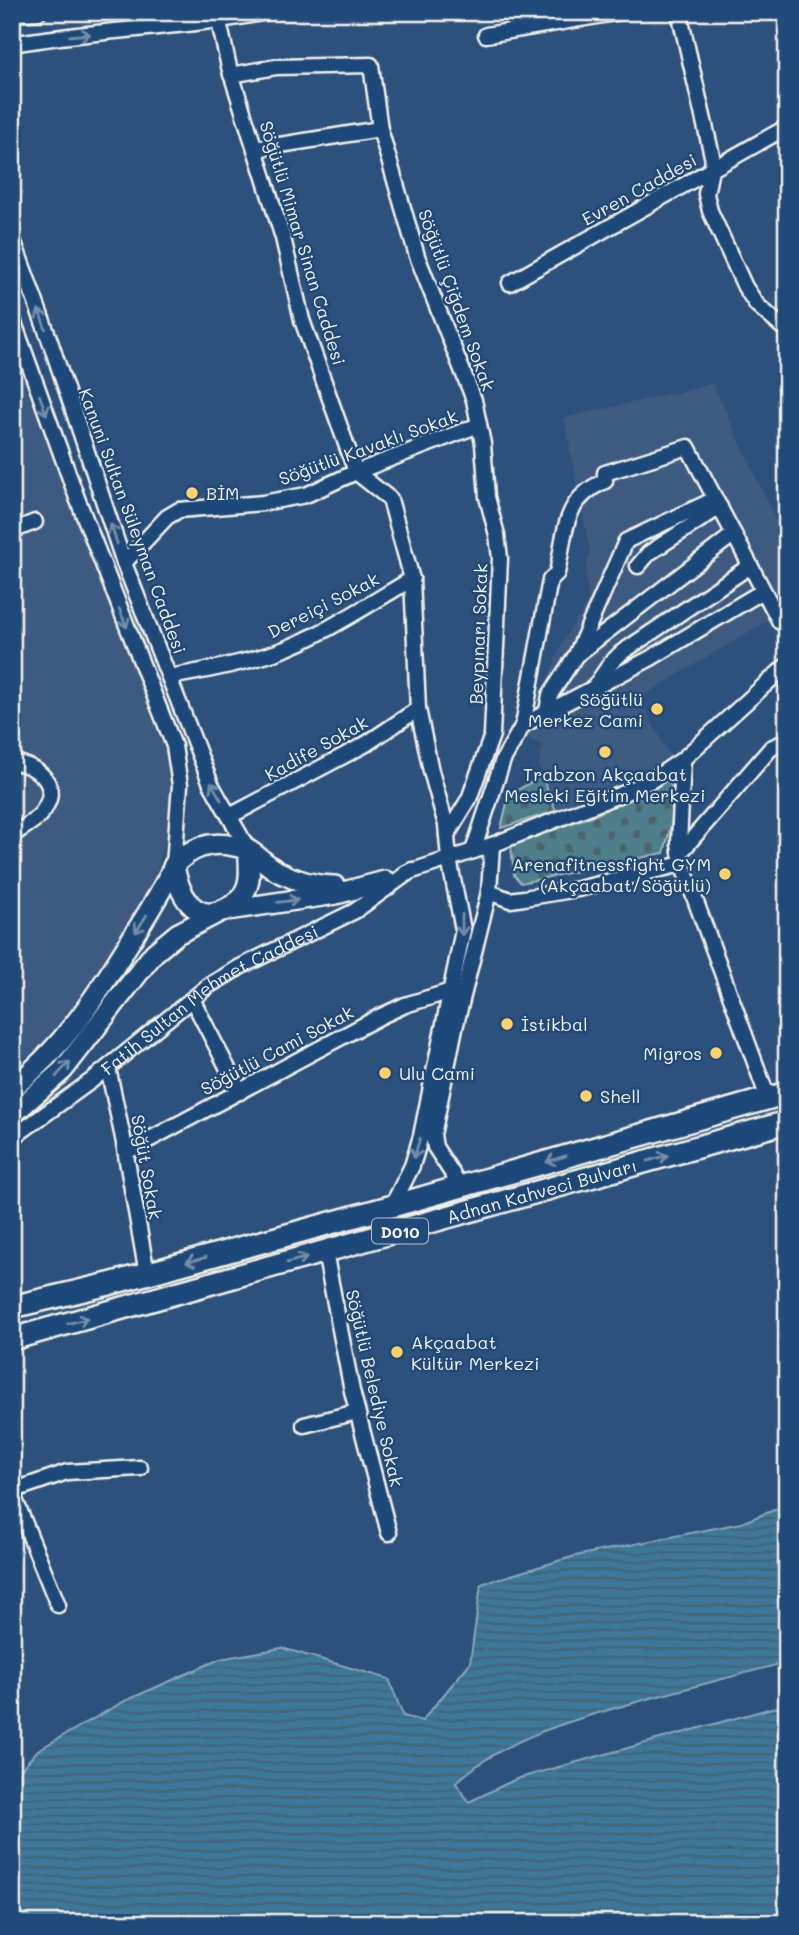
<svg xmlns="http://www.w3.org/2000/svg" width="799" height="1935" viewBox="0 0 799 1935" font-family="Mali,sans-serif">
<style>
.built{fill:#3e5a81}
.cemetery{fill:url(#cemetery-stones);stroke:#a1b8b8;stroke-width:2}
.water{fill:url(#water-rules);stroke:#87a8b9;stroke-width:2}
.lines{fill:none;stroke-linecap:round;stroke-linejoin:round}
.minor-casing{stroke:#f4f1e8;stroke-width:19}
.major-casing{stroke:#f4f1e8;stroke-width:24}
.highway-casing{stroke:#f4f1e8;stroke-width:26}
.minor{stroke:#1f4a7a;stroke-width:14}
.major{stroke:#1f4a7a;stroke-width:19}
.highway{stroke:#1f4a7a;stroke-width:21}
.oneway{stroke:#748da6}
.poi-dot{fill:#ffd166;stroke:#1f4a7a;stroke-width:2.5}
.labels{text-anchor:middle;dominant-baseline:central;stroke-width:5;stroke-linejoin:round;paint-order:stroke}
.shield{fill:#1f4a7a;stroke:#b4bfc7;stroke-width:2}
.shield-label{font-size:16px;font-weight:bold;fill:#f4f1e8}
.street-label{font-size:18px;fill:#f4f1e8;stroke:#1f4a7a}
.poi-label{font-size:18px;fill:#f4f1e8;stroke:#1f4a7a;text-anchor:start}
</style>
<defs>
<pattern id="cemetery-stones" width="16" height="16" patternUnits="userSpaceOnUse" patternTransform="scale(1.75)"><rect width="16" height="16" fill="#4e7e89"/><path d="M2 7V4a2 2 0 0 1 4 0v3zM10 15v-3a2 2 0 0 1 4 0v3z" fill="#4c666b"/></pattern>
<pattern id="water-rules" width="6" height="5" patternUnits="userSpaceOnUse" patternTransform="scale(1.75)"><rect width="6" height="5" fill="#3e7799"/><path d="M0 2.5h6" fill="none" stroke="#446070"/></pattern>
</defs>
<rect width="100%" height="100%" fill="#2d517d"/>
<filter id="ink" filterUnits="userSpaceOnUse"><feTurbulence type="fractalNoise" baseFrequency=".0143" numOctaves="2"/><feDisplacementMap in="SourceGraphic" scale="14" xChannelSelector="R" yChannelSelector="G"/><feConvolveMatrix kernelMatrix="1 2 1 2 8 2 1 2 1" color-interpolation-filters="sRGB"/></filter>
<g filter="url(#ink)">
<g class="built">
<polygon points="12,350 170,765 170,794 167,836 151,889 80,996 40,1046 12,1068"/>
<polygon points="713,384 787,544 787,603 768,613 772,618 639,698 671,758 556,811 539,764 543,745 524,737 540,707 547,681 563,641 588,601 586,570 590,552 564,418"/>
</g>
<g class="cemetery">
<polygon points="542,776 556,811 501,828 509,795"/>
<polygon points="667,780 678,797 664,853 521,883 514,875 511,845 597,814"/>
</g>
<path class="water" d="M787,1505V1662C742,1674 697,1686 651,1698C586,1716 506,1735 456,1783L469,1802L516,1779L772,1708L787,1706V1923H12V1779L38,1750L125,1701L220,1659L282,1648L389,1679L403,1716L422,1721L470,1663L481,1584L575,1556L741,1523Z"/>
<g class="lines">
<defs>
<g id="minor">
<polyline points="215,12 219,22 229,67 283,238 302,320 356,472 390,499 412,579 418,709 431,771 446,825 449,859 463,930 421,1136 412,1166 392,1206"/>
<polyline points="679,12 713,160 706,194 710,211 745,287 757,305 787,331"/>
<polyline points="12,14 39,12"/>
<polyline points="486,35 621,12"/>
<path d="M12,44C97,29 182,29 267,12"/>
<polyline points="231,75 276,67 371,65 380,129 417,256 474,400 483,444 487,497 497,535 500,558 492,735 469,799 447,835"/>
<polyline points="255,149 380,129"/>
<polyline points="12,237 50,341 124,563 211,784 249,851"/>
<polyline points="510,283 787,127"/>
<polyline points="12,317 77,498 174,746 180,785 174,865"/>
<polyline points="12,531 35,522"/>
<polyline points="124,563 167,517 179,510 263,503 306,495 356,472 479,425"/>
<polyline points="638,566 649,553 720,507"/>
<polyline points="579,653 734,534"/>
<path d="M169,677C204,671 240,664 274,653C318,638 371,603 412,579"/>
<polyline points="595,686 610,664 621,653 750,566"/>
<polyline points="547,711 550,695 576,655 626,541 715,499"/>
<polyline points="523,725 651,658 763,591"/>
<polyline points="683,759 679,844 682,864 768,1098"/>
<path d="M12,762C33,764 60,781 46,806C40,819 24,827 12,835"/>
<polyline points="230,816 366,744 418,709"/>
<path d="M473,851L503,760L523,725L550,580L557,573C566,532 562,500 605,481V473L688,447L780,622"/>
<polyline points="680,853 771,748 780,744 787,745"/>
<polyline points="406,873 492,845 624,793 652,780 683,759 787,665"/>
<polyline points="489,892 510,900 524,898 578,889 682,864"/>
<polyline points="192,999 240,1092"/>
<polyline points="108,1068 123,1138 147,1274"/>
<path id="s1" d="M12,1138L91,1081L208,986L240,967L355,911L412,870"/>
<polyline points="126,1152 379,1017 405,1005 451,991"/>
<polyline points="461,1187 435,1147 433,1135 455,1028 489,892 492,845"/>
<polyline points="325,1252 352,1391 389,1533"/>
<polyline points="304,1425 357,1412"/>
<polyline points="12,1491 67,1472 140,1468"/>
<polyline points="12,1492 58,1605"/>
</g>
<g id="major">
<path d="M249,851C248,863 252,877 246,889C243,897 235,904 227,908C194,927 178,891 174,865C192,847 210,841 234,846C239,847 246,848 250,851C259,857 267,865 277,871C296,881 314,886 335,886"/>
<path d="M12,1088C63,1048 95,998 129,943C145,917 162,892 174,865"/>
<polyline points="12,1115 63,1070 154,953 177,934 221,911 336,894 385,881"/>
</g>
<g id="highway">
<polyline points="12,1307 109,1284 414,1200 787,1093"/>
<path id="s2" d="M12,1339L787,1122"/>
</g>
</defs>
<use href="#minor" class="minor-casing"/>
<use href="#major" class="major-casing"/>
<use href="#highway" class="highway-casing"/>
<use href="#minor" class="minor"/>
<use href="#major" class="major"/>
<use href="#highway" class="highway"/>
</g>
<defs><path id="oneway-shaft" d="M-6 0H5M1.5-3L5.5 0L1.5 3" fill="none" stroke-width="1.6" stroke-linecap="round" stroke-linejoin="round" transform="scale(1.75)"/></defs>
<g class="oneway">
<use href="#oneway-shaft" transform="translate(80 35) rotate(-5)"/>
<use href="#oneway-shaft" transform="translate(42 319) rotate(-110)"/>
<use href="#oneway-shaft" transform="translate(43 405) rotate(70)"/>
<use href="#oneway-shaft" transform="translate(114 534) rotate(-108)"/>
<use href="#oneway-shaft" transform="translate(123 618) rotate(68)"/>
<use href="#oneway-shaft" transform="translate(216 791) rotate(-120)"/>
<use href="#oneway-shaft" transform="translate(288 901) rotate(-8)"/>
<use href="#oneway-shaft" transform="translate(141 924) rotate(122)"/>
<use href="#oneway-shaft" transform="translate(462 925) rotate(90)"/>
<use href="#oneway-shaft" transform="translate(63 1069) rotate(-47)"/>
<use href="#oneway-shaft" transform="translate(417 1148) rotate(107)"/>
<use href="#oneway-shaft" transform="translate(658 1158) rotate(-16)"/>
<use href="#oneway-shaft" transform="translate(556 1159) rotate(163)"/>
<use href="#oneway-shaft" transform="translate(196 1260) rotate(165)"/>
<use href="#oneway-shaft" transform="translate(297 1260) rotate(-16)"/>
<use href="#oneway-shaft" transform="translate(78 1321) rotate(-15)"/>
</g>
</g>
<g class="poi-dot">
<circle cx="192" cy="493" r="7"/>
<circle cx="657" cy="709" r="7"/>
<circle cx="605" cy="752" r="7"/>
<circle cx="725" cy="874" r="7"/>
<circle cx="507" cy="1024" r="7"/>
<circle cx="716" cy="1053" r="7"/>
<circle cx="385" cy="1073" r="7"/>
<circle cx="586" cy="1096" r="7"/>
<circle cx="397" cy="1352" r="7"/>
</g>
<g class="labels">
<rect class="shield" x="372" y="1218.5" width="56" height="25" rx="5"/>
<g class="shield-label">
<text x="400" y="1231">D010</text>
</g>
<g class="street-label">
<text transform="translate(639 189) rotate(-29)">Evren Caddesi</text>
<text transform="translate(303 243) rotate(73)">Söğütlü Mimar Sinan Caddesi</text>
<text transform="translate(457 300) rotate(70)">Söğütlü Çiğdem Sokak</text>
<text transform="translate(368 447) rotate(-20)">Söğütlü Kavaklı Sokak</text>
<text transform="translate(133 521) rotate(70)">Kanuni Sultan Süleyman Caddesi</text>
<text transform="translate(323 605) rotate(-27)">Dereiçi Sokak</text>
<text transform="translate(478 634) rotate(-88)">Beypınarı Sokak</text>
<text transform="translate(316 748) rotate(-29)">Kadife Sokak</text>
<text stroke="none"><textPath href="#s1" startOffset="242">Fatih Sultan Mehmet Caddesi</textPath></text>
<text transform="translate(277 1050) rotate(-28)">Söğütlü Cami Sokak</text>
<text transform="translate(147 1167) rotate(80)">Söğüt Sokak</text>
<text stroke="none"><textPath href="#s2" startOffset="550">Adnan Kahveci Bulvarı</textPath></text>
<text transform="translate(375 1388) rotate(77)">Söğütlü Belediye Sokak</text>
</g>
<g class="poi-label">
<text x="206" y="493">BİM</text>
<text x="643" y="699" text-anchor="end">Söğütlü<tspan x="643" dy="21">Merkez Cami</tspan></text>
<text x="605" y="774" text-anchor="middle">Trabzon Akçaabat<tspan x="605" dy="21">Mesleki Eğitim Merkezi</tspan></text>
<text x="711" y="864" text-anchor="end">Arenafitnessfight GYM<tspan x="711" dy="21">(Akçaabat/Söğütlü)</tspan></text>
<text x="521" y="1024">İstikbal</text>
<text x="702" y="1053" text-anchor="end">Migros</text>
<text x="399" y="1073">Ulu Cami</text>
<text x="600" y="1096">Shell</text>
<text x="411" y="1342">Akçaabat<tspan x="411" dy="21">Kültür Merkezi</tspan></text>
</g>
</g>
<rect width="799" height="1935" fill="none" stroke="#1f4a7a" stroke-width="42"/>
<rect x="21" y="21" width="757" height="1893" fill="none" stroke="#f4f1e8" stroke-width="2.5" filter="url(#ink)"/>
</svg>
